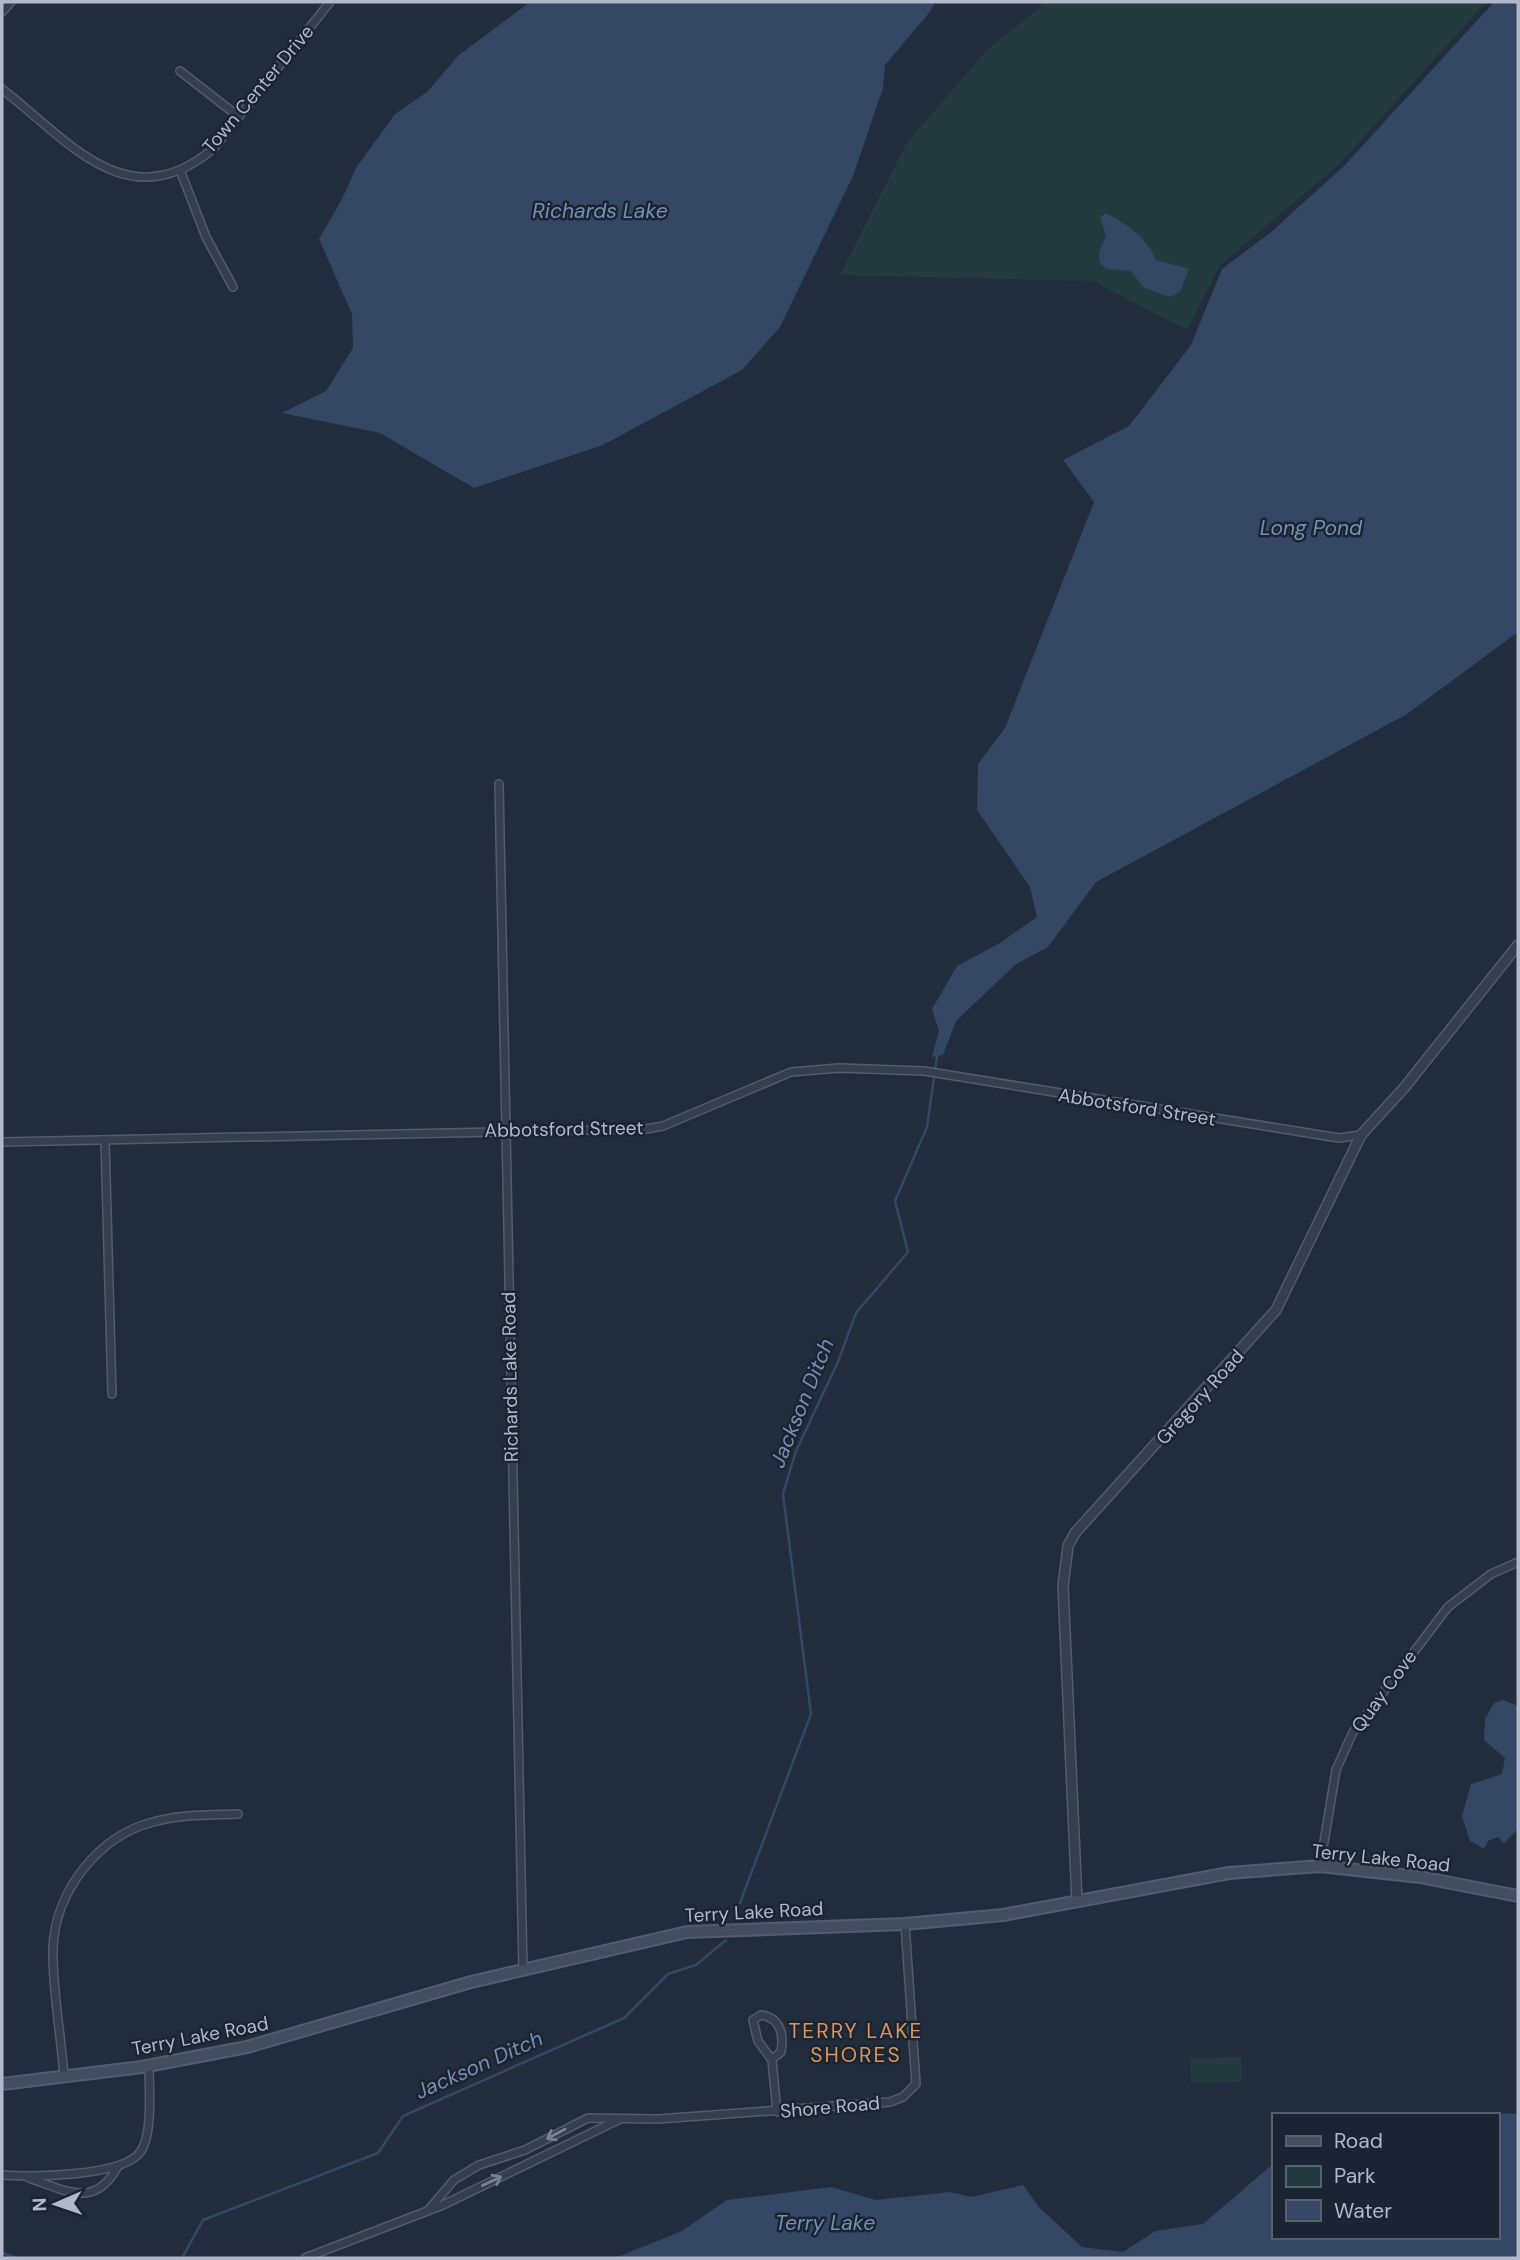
<svg xmlns="http://www.w3.org/2000/svg" width="1520" height="2260" viewBox="0 0 1520 2260" font-family="'DM Sans',sans-serif">
<style>
.green{fill:#233a3e}
.water{fill:#344765}
.lines{fill:none;stroke-linecap:round;stroke-linejoin:round}
.stream{stroke:#344765;stroke-width:2.5}
.minor-casing{stroke:#545c6b;stroke-width:10}
.tertiary-casing{stroke:#545c6b;stroke-width:12}
.secondary-casing{stroke:#545c6b;stroke-width:14}
.minor{stroke:#353f4d;stroke-width:7}
.tertiary{stroke:#353f4d;stroke-width:9}
.secondary{stroke:#434d60;stroke-width:10}
.oneway{stroke:#798291}
.labels{text-anchor:middle;dominant-baseline:central;stroke-width:5;stroke-linejoin:round;paint-order:stroke}
.street-label{font-size:19px;fill:#b1b9c9;stroke:#1b2432}
.water-label{font-size:21px;font-style:italic;fill:#778fb2;stroke:#1b2432}
.neighbourhood-label{font-size:21px;letter-spacing:2px;fill:#da955b;stroke:#1b2432}
</style>
<rect width="100%" height="100%" fill="#212d3d"/>
<g class="green">
<polygon points="1047,2 1486,2 1338,165 1220,265 1187,330 1093,281 840,275 906,144 987,50"/>
<polygon points="1241,2057 1242,2082 1191,2083 1190,2058"/>
</g>
<g class="water">
<polygon points="530,2 935,2 929,13 885,65 883,88 853,176 780,327 742,370 603,445 474,488 380,433 282,413 326,391 353,348 352,314 319,239 342,199 356,168 395,114 427,92 459,55"/>
<polygon points="1494,2 1518,2 1518,632 1407,714 1096,882 1048,947 1016,964 956,1021 943,1055 932,1057 939,1031 932,1009 957,966 1000,943 1037,917 1030,887 977,810 978,764 1005,728 1094,502 1063,460 1129,426 1191,345 1222,269 1270,233 1345,165"/>
<path d="M1106,213C1130,226 1145,236 1156,260L1189,269L1180,292L1169,297L1143,287L1131,271L1107,269L1100,264L1099,252L1106,236L1100,217Z"/>
<polygon points="1504,1700 1518,1706 1518,1829 1504,1843 1498,1837 1488,1841 1484,1849 1470,1841 1462,1816 1471,1784 1502,1774 1505,1758 1484,1740 1485,1719 1494,1703"/>
<polygon points="1507,2113 1518,2114 1518,2258 615,2258 682,2231 727,2200 831,2187 876,2200 950,2192 971,2197 1023,2185 1039,2207 1082,2247 1123,2252 1155,2231 1203,2224 1273,2164 1273,2237 1497,2237 1497,2115"/>
</g>
<g class="lines">
<g class="stream">
<polyline points="740,1903 811,1714 783,1494 796,1451 838,1362 856,1313 908,1252 895,1201 927,1127 937,1056"/>
<polyline points="2,2253 17,2258"/>
<polyline points="182,2258 203,2220 378,2153 403,2116 624,2018 668,1974 696,1965 726,1940"/>
</g>
<defs>
<g id="minor">
<polyline points="2,12 11,2"/>
<polyline points="180,71 239,117"/>
<path d="M2,89C68,140 128,221 214,148L330,2"/>
<polyline points="180,170 206,237 233,287"/>
<polyline points="499,784 523,1970"/>
<polyline points="105,1140 112,1394"/>
<polyline points="2,1142 646,1129 663,1126 791,1072 839,1068 924,1071 1339,1138 1361,1135"/>
<polyline points="1320,1866 1336,1770 1353,1732 1448,1607 1491,1574 1518,1562"/>
<path d="M772,2060L758,2041L753,2020L761,2015C781,2018 784,2035 781,2052L772,2059V2060L777,2112"/>
<path d="M64,2076C61,2034 52,1989 53,1948C55,1892 98,1836 153,1822C181,1814 210,1815 238,1814"/>
<path d="M2,2175C31,2177 125,2177 141,2151C153,2133 149,2087 149,2065"/>
<path d="M29,2178C65,2190 95,2210 118,2166"/>
<polyline points="430,2208 454,2180 479,2165 525,2150 588,2118 658,2119 890,2102 903,2097 916,2084 905,1924"/>
<polyline points="305,2258 443,2205 620,2119"/>
</g>
<polyline id="tertiary" points="1077,1902 1063,1586 1068,1546 1075,1533 1276,1310 1361,1135 1404,1088 1518,945"/>
<polyline id="secondary" points="2,2084 142,2067 247,2047 471,1982 687,1932 905,1924 1003,1915 1229,1873 1320,1866 1420,1877 1518,1896"/>
</defs>
<use href="#minor" class="minor-casing"/>
<use href="#tertiary" class="tertiary-casing"/>
<use href="#secondary" class="secondary-casing"/>
<use href="#minor" class="minor"/>
<use href="#tertiary" class="tertiary"/>
<use href="#secondary" class="secondary"/>
</g>
<defs><path id="oneway-shaft" d="M-6 0H5M1.5-3L5.5 0L1.5 3" fill="none" stroke-width="1.6" stroke-linecap="round" stroke-linejoin="round" transform="scale(1.75)"/></defs>
<g class="oneway">
<use href="#oneway-shaft" transform="translate(556 2134) rotate(152)"/>
<use href="#oneway-shaft" transform="translate(492 2181) rotate(-26)"/>
</g>
<g class="labels">
<g class="street-label">
<text transform="translate(258 89) rotate(-50)">Town Center Drive</text>
<text transform="translate(1137 1107) rotate(9)">Abbotsford Street</text>
<text transform="translate(564 1129) rotate(-1)">Abbotsford Street</text>
<text transform="translate(510 1377) rotate(-91)">Richards Lake Road</text>
<text transform="translate(1200 1397) rotate(-48)">Gregory Road</text>
<text transform="translate(1384 1691) rotate(-54)">Quay Cove</text>
<text transform="translate(1381 1858) rotate(6)">Terry Lake Road</text>
<text transform="translate(754 1912) rotate(-3)">Terry Lake Road</text>
<text transform="translate(200 2036) rotate(-11)">Terry Lake Road</text>
<text transform="translate(830 2107) rotate(-5)">Shore Road</text>
</g>
<g class="water-label">
<text x="600" y="211">Richards Lake</text>
<text x="1311" y="528">Long Pond</text>
<text transform="translate(802 1403) rotate(-68)">Jackson Ditch</text>
<text transform="translate(479 2065) rotate(-24)">Jackson Ditch</text>
<text x="825" y="2223">Terry Lake</text>
</g>
<g class="neighbourhood-label">
<text x="856" y="2031">TERRY LAKE<tspan x="856" dy="24">SHORES</tspan></text>
</g>
</g>
<rect width="1520" height="2260" fill="none" stroke="#b1b9c9" stroke-width="7"/>
<rect x="1272" y="2113" width="228" height="126" fill="#1b2432" stroke="#57606e" stroke-width="2"/>
<rect x="1286" y="2136" width="35" height="10" fill="#434d60" stroke="#57606e" stroke-width="2"/>
<text x="1334" y="2148" font-size="21" fill="#b1b9c9">Road</text>
<rect x="1286" y="2166" width="35" height="21" fill="#233a3e" stroke="#57606e" stroke-width="2"/>
<text x="1334" y="2183" font-size="21" fill="#b1b9c9">Park</text>
<rect x="1286" y="2200" width="35" height="21" fill="#344765" stroke="#57606e" stroke-width="2"/>
<text x="1334" y="2218" font-size="21" fill="#b1b9c9">Water</text>
<g transform="translate(56 2204) rotate(268)" stroke="#1b2432" stroke-width="5" paint-order="stroke">
<path d="M0-5L12 26L0 18L-12 26Z" fill="#b1b9c9"/>
<text y="-10" font-size="19" font-weight="bold" text-anchor="middle" fill="#b1b9c9">N</text>
</g>
</svg>
